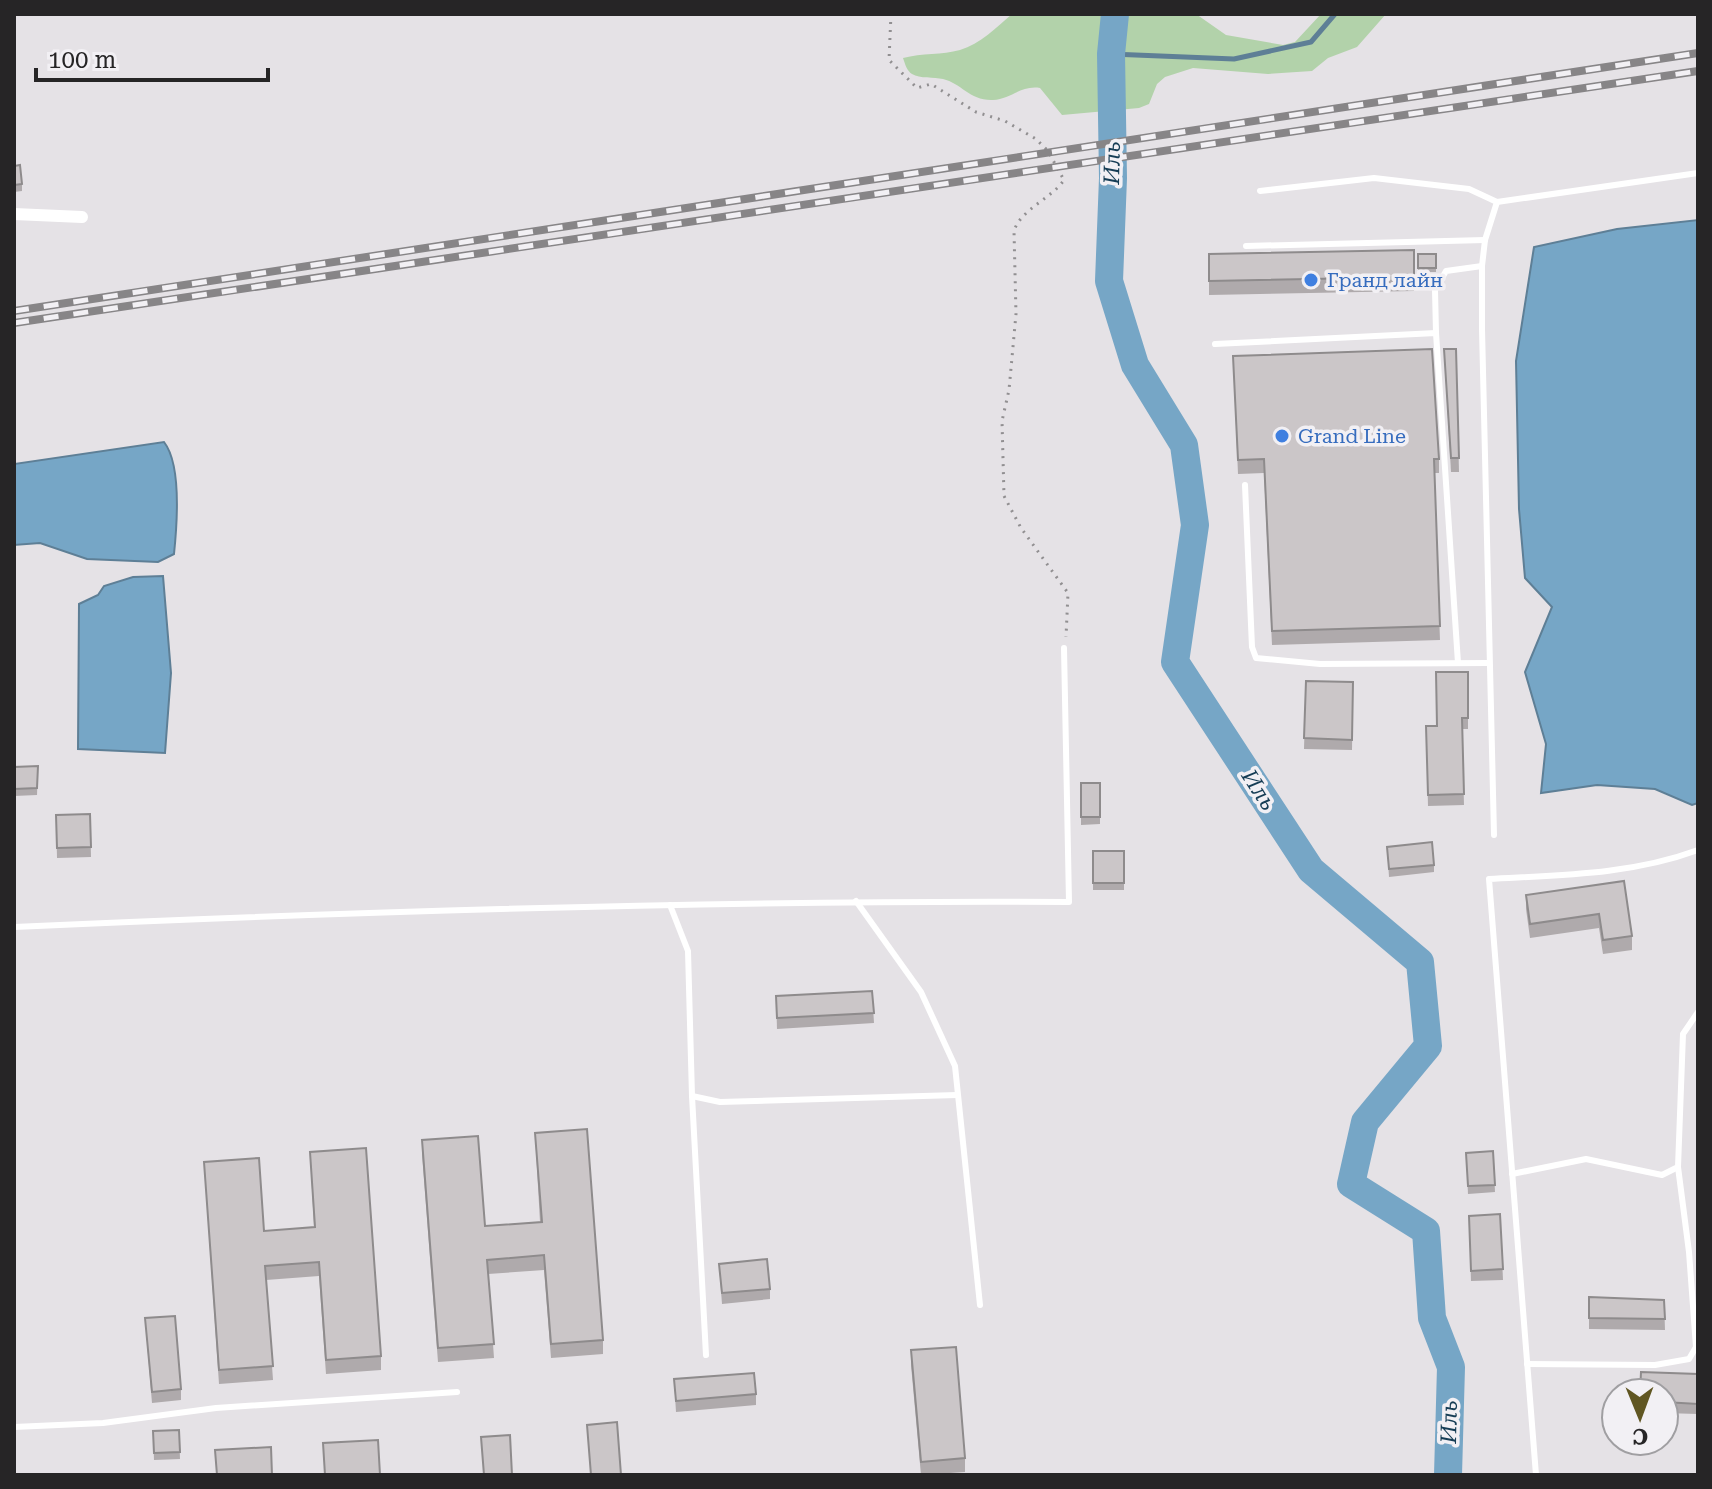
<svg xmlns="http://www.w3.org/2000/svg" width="1712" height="1489" viewBox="0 0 1712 1489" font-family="'Roboto Serif',serif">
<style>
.green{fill:#b2d2aa}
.water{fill:#76a6c6;stroke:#5e7f96;stroke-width:2}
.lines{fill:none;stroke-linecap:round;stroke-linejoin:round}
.stream{stroke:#5e7f96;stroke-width:5}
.river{stroke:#76a6c6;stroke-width:28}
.path{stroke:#918f91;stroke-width:3;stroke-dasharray:2 6;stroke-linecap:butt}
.lane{stroke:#fff;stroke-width:6}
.street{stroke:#fff;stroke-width:12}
.rail-casing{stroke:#878587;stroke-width:8}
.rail{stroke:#f2f0f4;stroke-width:5;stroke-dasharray:15;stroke-linecap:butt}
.wall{fill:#afaaac}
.building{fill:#cbc6c8;stroke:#8e8b8c;stroke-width:2}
.shop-dot{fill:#3f7fe0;stroke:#f2f0f4;stroke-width:3}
.labels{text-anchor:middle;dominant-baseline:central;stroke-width:7;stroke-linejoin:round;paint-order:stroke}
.shop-label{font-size:20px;fill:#366cbe;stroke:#f2f0f4;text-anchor:start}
.water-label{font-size:22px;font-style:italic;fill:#163d55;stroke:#f2f0f4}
</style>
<rect width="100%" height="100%" fill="#e5e2e6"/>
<path class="green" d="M1012,14H1196L1226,35L1283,45L1295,42L1321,14H1386L1357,47L1328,58L1312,71L1268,74L1193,68L1165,77L1157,84L1149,104L1139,108L1062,115L1040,88C1021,85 1011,99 993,100C970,101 961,83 943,79C934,77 920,79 912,74C907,71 905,64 903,58C922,53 942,55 960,50C980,44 997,27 1012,14Z"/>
<g class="water">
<polygon points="1698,220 1698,803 1692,805 1655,789 1597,785 1541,793 1546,744 1525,672 1552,607 1525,578 1519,509 1516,361 1534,247 1617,229"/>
<path d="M164,442C182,465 177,525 174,554L158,562L87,559L40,543L14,545V464Z"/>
<polygon points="163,576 171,673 165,753 78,749 79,604 98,595 104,586 133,577"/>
</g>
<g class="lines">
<polyline class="stream" points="1111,54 1234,59 1311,42 1335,14"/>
<polyline class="river" points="1115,14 1111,54 1113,178 1109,281 1135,365 1184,445 1195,525 1175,662 1311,870 1420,962 1428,1046 1365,1122 1351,1184 1426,1231 1432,1318 1451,1367 1448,1475"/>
<path class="path" d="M891,14L889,60L917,88L931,84L976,112L1005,121L1036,139L1048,151L1064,180C1051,199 1021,209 1014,231L1016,314L1009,390L1002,421L1004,496L1021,528L1068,593L1066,637"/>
<g class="lane">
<polyline points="1260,191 1374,178 1469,189 1497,202"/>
<polyline points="1246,246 1485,240"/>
<polyline points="1436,333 1435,290 1446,271 1482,266"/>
<polyline points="1215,344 1436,333 1458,663"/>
<polyline points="1245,485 1252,647 1256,658 1320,664 1488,663"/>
<polyline points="1494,835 1482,329 1482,266 1485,240 1497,202 1698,173"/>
<polyline points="856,901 921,992 955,1066 980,1305"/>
<polyline points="670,905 688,951 692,1096 706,1355"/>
<path d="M14,927C365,911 717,900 1069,902L1064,648"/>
<polyline points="692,1096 720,1102 957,1095"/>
<polyline points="1512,1174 1586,1159 1662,1175 1678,1167 1683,1034 1698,1012"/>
<polyline points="1527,1364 1655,1365 1689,1359 1696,1347 1689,1252 1678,1167"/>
<polyline points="14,1427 103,1423 216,1408 457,1392"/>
<path d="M1536,1475L1489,879C1560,875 1630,875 1698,850"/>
</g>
<polyline class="street" points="14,214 82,217"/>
<defs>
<g id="rail">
<polyline points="14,311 1698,53"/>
<polyline points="14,323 1698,71"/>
</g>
</defs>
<use href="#rail" class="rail-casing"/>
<use href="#rail" class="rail"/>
</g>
<g class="wall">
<polygon points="14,166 22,184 22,191 14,192"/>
<polygon points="1414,250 1414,291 1209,295 1209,254"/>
<rect x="1418" y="254" width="18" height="18"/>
<polygon points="1444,349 1456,349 1459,472 1451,472"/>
<polygon points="1233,356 1439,459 1439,473 1434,473 1440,640 1272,645 1264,473 1238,474"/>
<polygon points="1468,672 1468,729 1462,729 1464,805 1428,806 1426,726 1437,726"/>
<polygon points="1306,681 1353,682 1352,750 1304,749"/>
<polygon points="38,766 37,795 14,796 14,767"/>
<polygon points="1081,783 1100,783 1100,824 1081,825"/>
<polygon points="90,814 91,857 57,858 56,815"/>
<polygon points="1387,847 1434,865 1434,872 1389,877"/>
<rect x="1093" y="851" width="31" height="39"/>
<polygon points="1624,881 1632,936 1632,950 1603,954 1599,928 1530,938 1526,909 1526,895"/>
<polygon points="872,991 874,1023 777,1029 776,996"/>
<polygon points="535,1133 603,1340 603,1354 551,1358 544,1270 488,1274 494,1358 438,1362 422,1154 422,1140 485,1226 540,1222"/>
<polygon points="1493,1151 1495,1192 1468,1194 1466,1153"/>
<polygon points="310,1152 381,1356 381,1370 326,1374 319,1276 266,1280 273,1380 219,1384 204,1162 264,1231 314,1227"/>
<polygon points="1500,1214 1503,1280 1471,1281 1469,1216"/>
<polygon points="719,1264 770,1289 770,1299 722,1304"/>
<polygon points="1589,1297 1664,1300 1665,1330 1589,1329"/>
<polygon points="145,1318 181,1389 181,1400 152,1403"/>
<polygon points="911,1350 965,1458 965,1472 921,1475 911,1365"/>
<polygon points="1698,1374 1698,1414 1664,1413 1664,1393"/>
<polygon points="674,1379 756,1394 756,1405 676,1412"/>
<polygon points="179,1430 180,1459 154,1460 153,1431"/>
</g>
<g class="building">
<polygon points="20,165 22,184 14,185 14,166"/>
<polygon points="1414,250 1414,277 1209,281 1209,254"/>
<rect x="1418" y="254" width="18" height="14"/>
<polygon points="1432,349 1439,459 1434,459 1440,626 1272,631 1264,459 1238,460 1233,356"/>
<polygon points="1444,349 1456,349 1459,458 1451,458"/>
<polygon points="1436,672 1468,672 1468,718 1462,718 1464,794 1428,795 1426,726 1437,726"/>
<polygon points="1306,681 1353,682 1352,740 1304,738"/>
<polygon points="38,766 37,788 14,789 14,767"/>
<rect x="1081" y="783" width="19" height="34"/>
<polygon points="90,814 91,847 57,848 56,815"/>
<polygon points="1432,842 1434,865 1389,869 1387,847"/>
<rect x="1093" y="851" width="31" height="32"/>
<polygon points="1624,881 1632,936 1603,940 1599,914 1530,924 1526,895"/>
<polygon points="872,991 874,1013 777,1018 776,996"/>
<polygon points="587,1129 603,1340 551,1344 544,1255 487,1260 494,1344 438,1348 422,1140 478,1136 485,1226 542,1222 535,1133"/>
<polygon points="366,1148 381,1356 326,1360 319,1262 265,1266 273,1366 219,1370 204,1162 259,1158 264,1231 315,1227 310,1152"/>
<polygon points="1493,1151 1495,1185 1468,1186 1466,1153"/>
<polygon points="1500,1214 1503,1269 1471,1271 1469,1216"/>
<polygon points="767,1259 770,1289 722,1293 719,1264"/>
<polygon points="1589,1297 1664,1300 1665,1319 1589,1318"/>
<polygon points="175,1316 181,1389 152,1392 145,1318"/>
<polygon points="956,1347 965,1458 921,1462 911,1350"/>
<polygon points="1641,1372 1698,1374 1698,1404 1664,1402 1664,1393 1640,1393"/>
<polygon points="754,1373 756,1394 676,1401 674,1379"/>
<polygon points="617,1422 621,1475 591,1475 587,1425"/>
<polygon points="179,1430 180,1452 154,1453 153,1431"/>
<polygon points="510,1435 512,1475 484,1475 481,1437"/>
<polygon points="378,1440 380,1475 325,1475 323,1443"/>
<polygon points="271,1447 272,1475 217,1475 215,1450"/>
</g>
<g class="shop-dot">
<circle cx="1311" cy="280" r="8"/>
<circle cx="1282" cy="436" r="8"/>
</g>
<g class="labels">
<g class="shop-label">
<text x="1327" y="280">Гранд лайн</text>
<text x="1298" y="436">Grand Line</text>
</g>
<g class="water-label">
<text transform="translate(1112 163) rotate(-89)">Иль</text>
<text transform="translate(1259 790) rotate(57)">Иль</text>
<text transform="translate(1449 1422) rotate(-89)">Иль</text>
</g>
</g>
<rect width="1712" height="1489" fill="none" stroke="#262526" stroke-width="32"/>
<g transform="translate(1640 1417) rotate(179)"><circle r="38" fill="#f2f0f4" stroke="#a09fa2" stroke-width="2"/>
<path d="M0-6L14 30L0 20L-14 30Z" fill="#605622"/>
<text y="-12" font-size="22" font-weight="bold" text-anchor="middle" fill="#262526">С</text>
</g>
<path d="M36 68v12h232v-12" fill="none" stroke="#262526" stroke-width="4"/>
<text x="48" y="68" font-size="24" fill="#262526" stroke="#f2f0f4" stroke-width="6" paint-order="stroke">100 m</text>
</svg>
